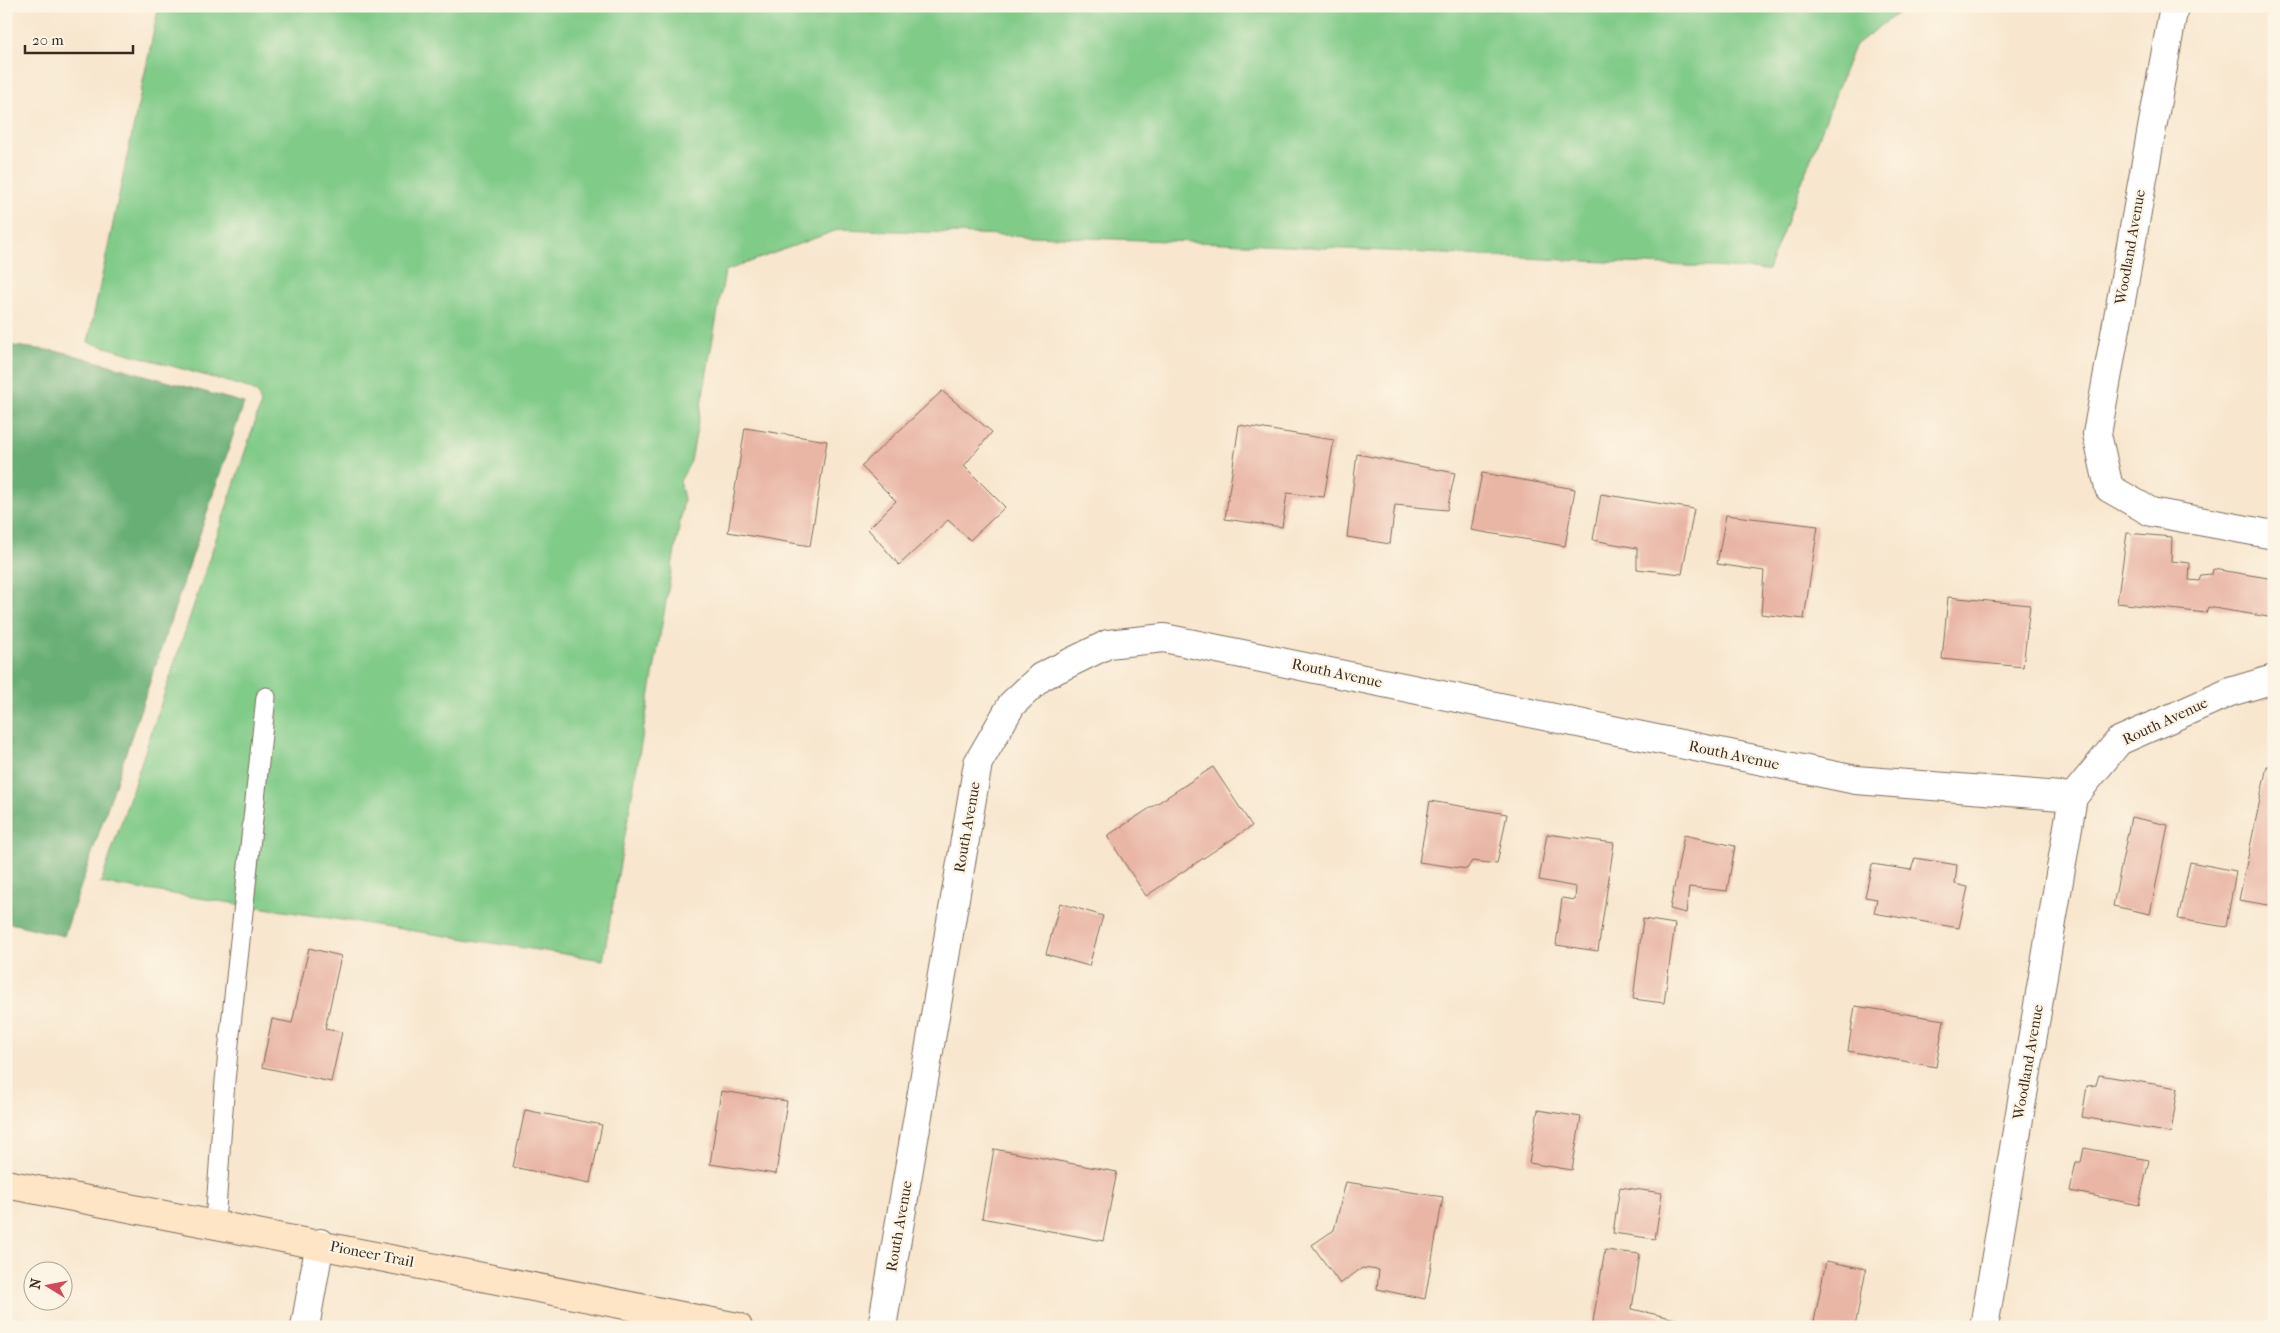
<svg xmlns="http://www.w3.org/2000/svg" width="2280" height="1333" viewBox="0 0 2280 1333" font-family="'IM FELL French Canon',serif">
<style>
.green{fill:#81cb89;stroke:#5e7a54}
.forest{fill:#68af75;stroke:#526c4a}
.building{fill:#e9b5a5}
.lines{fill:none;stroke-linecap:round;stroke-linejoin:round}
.lane-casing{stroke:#7d6c5c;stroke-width:21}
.street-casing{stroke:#7d6c5c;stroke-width:30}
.secondary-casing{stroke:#7d6c5c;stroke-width:30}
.lane{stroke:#fff;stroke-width:19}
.street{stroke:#fff;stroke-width:28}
.secondary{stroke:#fde5c5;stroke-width:28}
.labels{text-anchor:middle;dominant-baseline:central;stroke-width:4.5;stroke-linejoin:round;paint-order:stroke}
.street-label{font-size:15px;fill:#3b2a1e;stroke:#fcf5e5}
</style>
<rect width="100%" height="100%" fill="#fcf5e5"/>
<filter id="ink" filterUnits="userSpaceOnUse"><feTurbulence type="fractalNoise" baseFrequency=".02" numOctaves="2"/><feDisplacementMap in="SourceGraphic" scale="10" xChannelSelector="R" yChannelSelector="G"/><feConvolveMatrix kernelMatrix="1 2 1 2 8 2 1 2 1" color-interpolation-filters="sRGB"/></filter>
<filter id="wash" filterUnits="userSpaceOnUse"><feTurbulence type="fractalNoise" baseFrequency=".0096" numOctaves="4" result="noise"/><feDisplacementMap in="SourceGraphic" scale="20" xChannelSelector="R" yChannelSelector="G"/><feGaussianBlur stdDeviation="1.12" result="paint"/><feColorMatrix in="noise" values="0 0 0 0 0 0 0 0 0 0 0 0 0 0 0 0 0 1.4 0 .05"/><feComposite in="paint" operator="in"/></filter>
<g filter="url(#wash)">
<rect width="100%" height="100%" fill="#f8e6ce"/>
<polygon class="green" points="159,6 1907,6 1854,46 1768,270 1224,243 840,229 725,271 691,461 680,481 684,499 603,960 101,883 261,404 258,394 249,388 88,342"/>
<polygon class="forest" points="6,345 63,352 244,403 64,936 6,922"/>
<g id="blocks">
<g class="building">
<polygon points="942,391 992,432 964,466 1005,507 970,540 948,520 899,565 868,529 896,501 861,466"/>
<polygon points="1239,425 1334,440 1324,497 1287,493 1282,527 1225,519"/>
<polygon points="745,428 827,441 810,546 728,532"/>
<polygon points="1357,454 1455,473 1447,510 1395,505 1390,544 1347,537"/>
<polygon points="1482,473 1575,489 1565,546 1471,530"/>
<polygon points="1601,494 1694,509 1682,574 1637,569 1637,548 1593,540"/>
<polygon points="1726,515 1818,526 1804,619 1761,614 1764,571 1717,564"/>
<polygon points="2127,533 2172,537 2171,561 2190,563 2189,580 2199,581 2201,575 2212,574 2213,569 2274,579 2274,618 2208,607 2206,613 2117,603"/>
<polygon points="1948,597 2030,605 2023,667 1942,659"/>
<polygon points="2267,766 2274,767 2274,906 2239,900"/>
<polygon points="1213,767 1252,826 1146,896 1107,836"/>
<polygon points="1430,801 1507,814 1497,864 1472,861 1467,869 1419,862"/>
<polygon points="2131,817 2168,825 2150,914 2113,906"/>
<polygon points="1547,834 1614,843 1598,951 1556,945 1562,898 1575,900 1576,887 1539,880"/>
<polygon points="1684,835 1735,846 1727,891 1689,887 1686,913 1670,909"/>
<polygon points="1915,858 1957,865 1955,884 1968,887 1959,928 1874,913 1877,899 1865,897 1872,864 1911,870"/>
<polygon points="2190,862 2236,871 2226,927 2178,919"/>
<polygon points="1060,903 1103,916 1089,966 1046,954"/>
<polygon points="1643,919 1675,924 1664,1003 1633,999"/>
<polygon points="309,948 341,956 325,1029 342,1032 331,1082 262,1067 272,1019 292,1023"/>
<polygon points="1855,1006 1944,1020 1936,1067 1848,1051"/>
<polygon points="2099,1075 2178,1088 2171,1133 2082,1117 2087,1086 2096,1085"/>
<polygon points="721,1091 787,1101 776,1174 710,1164"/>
<polygon points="525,1110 602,1125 590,1183 513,1167"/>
<polygon points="1538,1110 1581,1117 1572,1170 1529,1163"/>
<polygon points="2084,1148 2149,1160 2139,1205 2070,1191 2076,1162 2081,1162"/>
<polygon points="994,1149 1117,1172 1103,1241 982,1218"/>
<polygon points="1346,1182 1443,1197 1425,1299 1377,1289 1379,1270 1362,1268 1340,1284 1312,1245 1334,1230"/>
<polygon points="1620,1187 1662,1193 1655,1239 1613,1233"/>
<polygon points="1605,1250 1640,1254 1632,1309 1680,1320 1679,1327 1592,1327"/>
<polygon points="1826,1261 1866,1269 1855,1327 1813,1327"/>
</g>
</g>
</g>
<g filter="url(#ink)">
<use href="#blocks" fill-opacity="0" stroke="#7d6c5c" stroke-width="1"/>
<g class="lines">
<defs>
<polyline id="lane" points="215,1223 225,1081 266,697"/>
<g id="street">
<polyline points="2174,6 2097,434 2109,488 2151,512 2274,535"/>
<polyline points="305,1327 320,1243"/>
<polyline points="882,1327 978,763 1012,704 1041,677 1108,644 1164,638 1856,780 2073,797 2119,741 2230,692 2274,679"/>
<polyline points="1984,1327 2073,797"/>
</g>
<polyline id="secondary" points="6,1184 738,1327"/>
</defs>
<use href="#lane" class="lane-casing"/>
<use href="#street" class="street-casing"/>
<use href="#secondary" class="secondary-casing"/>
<use href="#lane" class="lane"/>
<use href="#street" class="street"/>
<use href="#secondary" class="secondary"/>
</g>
</g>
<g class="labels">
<g class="street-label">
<text transform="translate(2130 247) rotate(-80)">Woodland Avenue</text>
<text transform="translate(1337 673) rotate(12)">Routh Avenue</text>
<text transform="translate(2165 721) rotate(-25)">Routh Avenue</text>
<text transform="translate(1734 755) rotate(12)">Routh Avenue</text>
<text transform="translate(967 827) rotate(-80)">Routh Avenue</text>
<text transform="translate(2028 1062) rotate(-80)">Woodland Avenue</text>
<text transform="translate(899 1226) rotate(-80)">Routh Avenue</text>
<text transform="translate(372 1254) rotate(11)">Pioneer Trail</text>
</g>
</g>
<rect width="2280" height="1333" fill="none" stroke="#fcf5e5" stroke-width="25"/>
<g transform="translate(48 1286) rotate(280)"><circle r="24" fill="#fcf5e5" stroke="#afa495"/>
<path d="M0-4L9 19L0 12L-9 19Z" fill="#d1495b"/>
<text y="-8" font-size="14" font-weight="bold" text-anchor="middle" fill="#3b2a1e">N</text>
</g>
<path d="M25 45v8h108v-8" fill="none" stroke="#3b2a1e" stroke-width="2.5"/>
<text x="32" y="45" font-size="15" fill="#3b2a1e" stroke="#fcf5e5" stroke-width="4" paint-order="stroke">20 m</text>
</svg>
